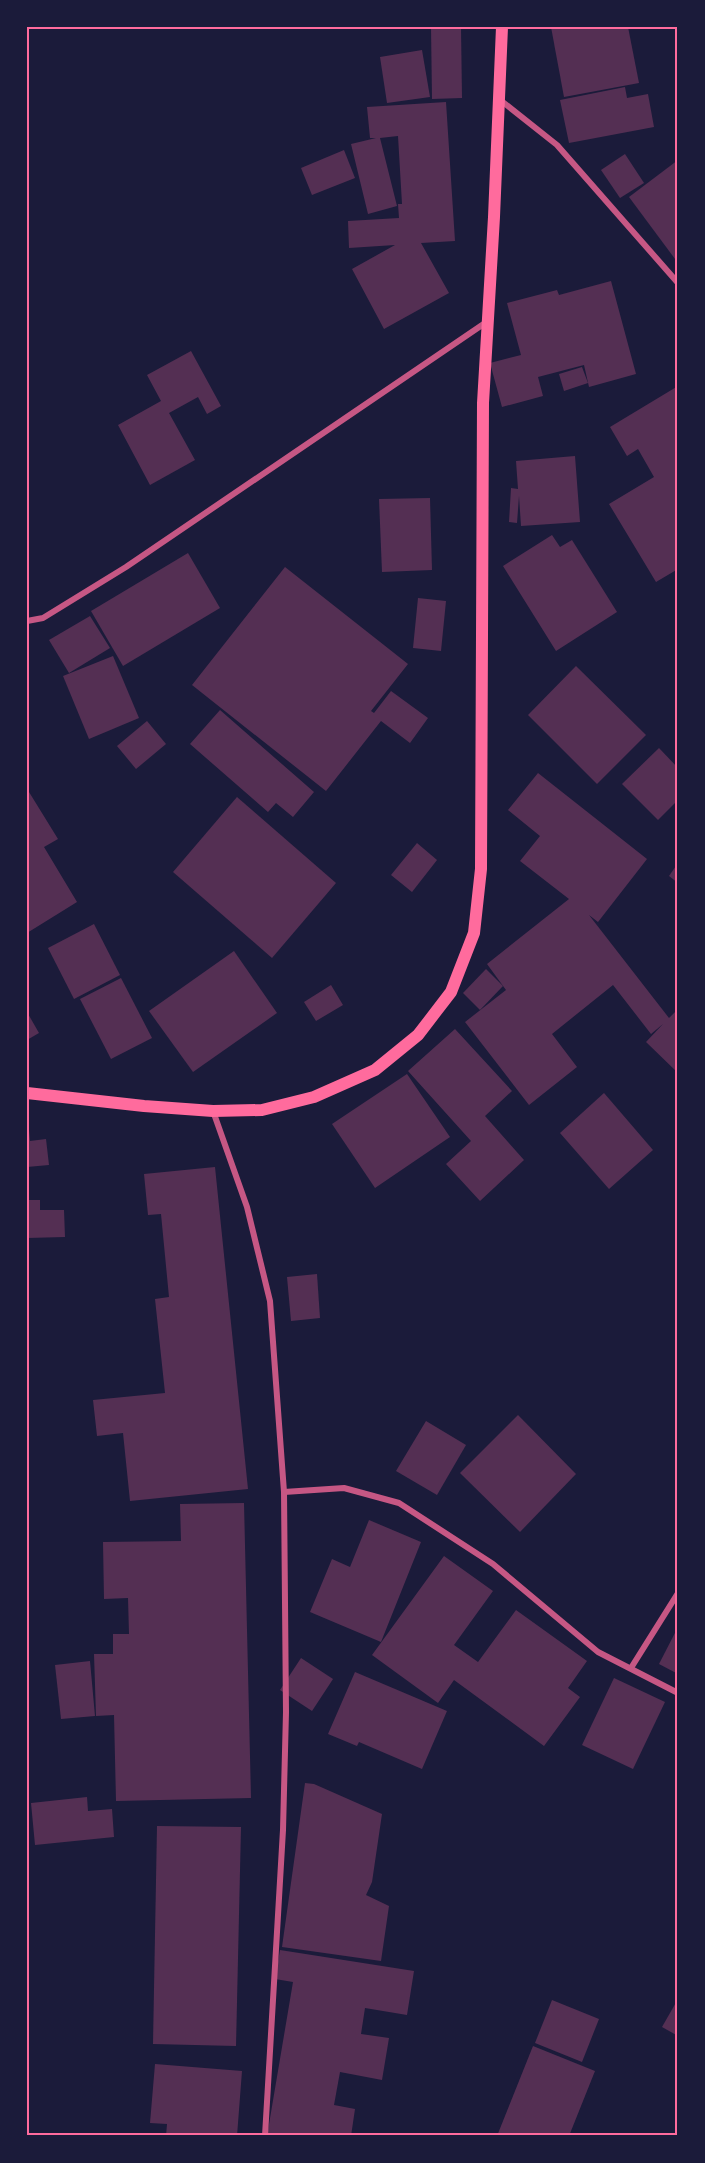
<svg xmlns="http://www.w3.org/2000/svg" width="705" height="2163" viewBox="0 0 705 2163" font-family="Overpass,sans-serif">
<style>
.building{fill:#542f53}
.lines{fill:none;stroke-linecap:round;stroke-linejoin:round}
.minor{stroke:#c65784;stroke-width:6}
.secondary{stroke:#ff6b9d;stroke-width:12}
.neatline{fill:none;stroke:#ff6b9d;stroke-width:2}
</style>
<rect width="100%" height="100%" fill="#1b1b3a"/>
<g class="building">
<polygon points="431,27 461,27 462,98 432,99"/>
<polygon points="551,27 628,27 639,83 564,97"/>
<polygon points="422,50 430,97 387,103 380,57"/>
<polygon points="625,87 627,98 648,94 654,127 569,143 560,100"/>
<polygon points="446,102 455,241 421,243 449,293 384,329 352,269 395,245 349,248 348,221 399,218 398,204 402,204 398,136 380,138 397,206 368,214 351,144 376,138 370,138 367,107"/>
<polygon points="344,150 355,178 312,195 301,168"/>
<polygon points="625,154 644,183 620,198 601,170"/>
<polygon points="678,160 678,263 629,197"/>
<polygon points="611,281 636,374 589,387 584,365 538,377 543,396 502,407 490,363 521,355 507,303 557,290 559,295"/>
<polygon points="191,351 221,406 207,414 198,397 169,413 195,460 150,485 118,425 161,401 147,375"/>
<polygon points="582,367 588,383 564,391 559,374"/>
<polygon points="678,386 678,569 656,582 609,504 654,477 638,449 627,456 610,427"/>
<polygon points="575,456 580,522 521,526 519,496 517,523 509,522 511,488 518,489 516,461"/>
<polygon points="430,498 432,570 382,572 379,499"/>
<polygon points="552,535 560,547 572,540 617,612 556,651 503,566"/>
<polygon points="188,553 220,608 123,666 91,611"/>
<polygon points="285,567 408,664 371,711 374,713 391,691 428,718 410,743 381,721 326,791 192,685"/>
<polygon points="418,598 446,601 441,651 413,648"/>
<polygon points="90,616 110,648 69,673 49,640"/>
<polygon points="113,656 139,718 89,739 63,676"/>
<polygon points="576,666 646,735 597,784 528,715"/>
<polygon points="220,710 314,792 293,817 276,803 268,812 190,744"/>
<polygon points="147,721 166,744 136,769 117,746"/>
<polygon points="659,748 678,768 678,800 658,820 622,784"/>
<polygon points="538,773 647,859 598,922 589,915 669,1018 678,1009 678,1073 646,1042 663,1024 651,1034 613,985 552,1034 577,1067 529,1105 465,1022 506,990 487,964 569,899 520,861 540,836 508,810"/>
<polygon points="29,792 58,839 44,847 77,902 27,933 27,793"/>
<polygon points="237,797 336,883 272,958 173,872"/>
<polygon points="417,843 437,860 412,892 391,875"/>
<polygon points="678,863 678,883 669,876"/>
<polygon points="94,924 120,975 74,999 48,948"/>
<polygon points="234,951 277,1013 193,1072 149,1011"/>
<polygon points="486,969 503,986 480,1010 463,993"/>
<polygon points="121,978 152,1038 111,1059 80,999"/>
<polygon points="331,985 343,1005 316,1021 304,1002"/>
<polygon points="27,1012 39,1033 27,1040"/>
<polygon points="455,1029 512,1091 485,1116 524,1160 480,1201 446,1164 471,1141 408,1071"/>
<polygon points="407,1074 450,1137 375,1188 332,1124"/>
<polygon points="604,1093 653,1150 609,1189 560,1133"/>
<polygon points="27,1130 29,1130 30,1141 46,1139 49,1165 27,1167"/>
<polygon points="215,1167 248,1489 130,1501 123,1433 97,1436 93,1400 165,1393 155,1299 169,1297 161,1214 148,1215 144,1174"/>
<polygon points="27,1200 40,1200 40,1210 64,1210 65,1237 27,1238"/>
<polygon points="317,1274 320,1318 291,1321 287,1277"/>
<polygon points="518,1415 576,1474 520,1532 460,1473"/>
<polygon points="426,1421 466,1445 437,1495 396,1471"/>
<polygon points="244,1503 251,1798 116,1801 114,1715 96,1716 94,1654 113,1654 113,1634 129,1634 128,1598 104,1599 103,1542 181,1541 180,1504"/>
<polygon points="369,1520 421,1542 381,1642 310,1612 332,1559 350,1567"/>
<polygon points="444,1556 493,1591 454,1645 478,1662 516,1610 587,1661 568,1688 580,1697 544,1746 454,1680 438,1703 372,1655"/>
<polygon points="678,1627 678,1674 659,1664"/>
<polygon points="301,1658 333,1679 312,1711 280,1690"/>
<polygon points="90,1661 95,1716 61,1719 55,1665"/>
<polygon points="355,1672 447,1711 422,1769 359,1742 357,1746 328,1734"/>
<polygon points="614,1678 665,1702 633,1769 582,1745"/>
<polygon points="305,1783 314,1784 382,1814 372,1882 366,1895 389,1906 381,1961 282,1947"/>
<polygon points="87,1797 88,1811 112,1809 114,1837 35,1845 31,1803"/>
<polygon points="157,1826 241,1827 236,2046 153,2044"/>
<polygon points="280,1950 414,1971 407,2015 365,2008 361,2034 389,2038 382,2080 340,2072 334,2105 355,2109 351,2136 267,2136 293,1982 275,1979"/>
<polygon points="678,1999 678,2036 662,2027"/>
<polygon points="552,2000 599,2019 582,2062 535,2043"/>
<polygon points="533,2046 595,2071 569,2136 497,2136"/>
<polygon points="155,2064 242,2071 237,2136 166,2136 167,2124 150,2123"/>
</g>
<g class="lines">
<g class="minor">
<polyline points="499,99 557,145 678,283"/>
<polyline points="27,621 43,618 126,567 488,321"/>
<polyline points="213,1111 247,1207 270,1301 284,1492 286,1712 283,1830 265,2136"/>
<polyline points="284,1492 344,1488 399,1503 493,1564 598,1652 678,1693"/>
<polyline points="631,1668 678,1593"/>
</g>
<polyline class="secondary" points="27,1093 144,1106 213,1111 262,1110 314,1097 375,1070 418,1035 451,992 474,933 481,869 483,403 494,217 502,27"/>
</g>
<rect width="705" height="2163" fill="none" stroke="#1b1b3a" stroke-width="57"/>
<rect x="28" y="28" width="648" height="2106" class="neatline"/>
</svg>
